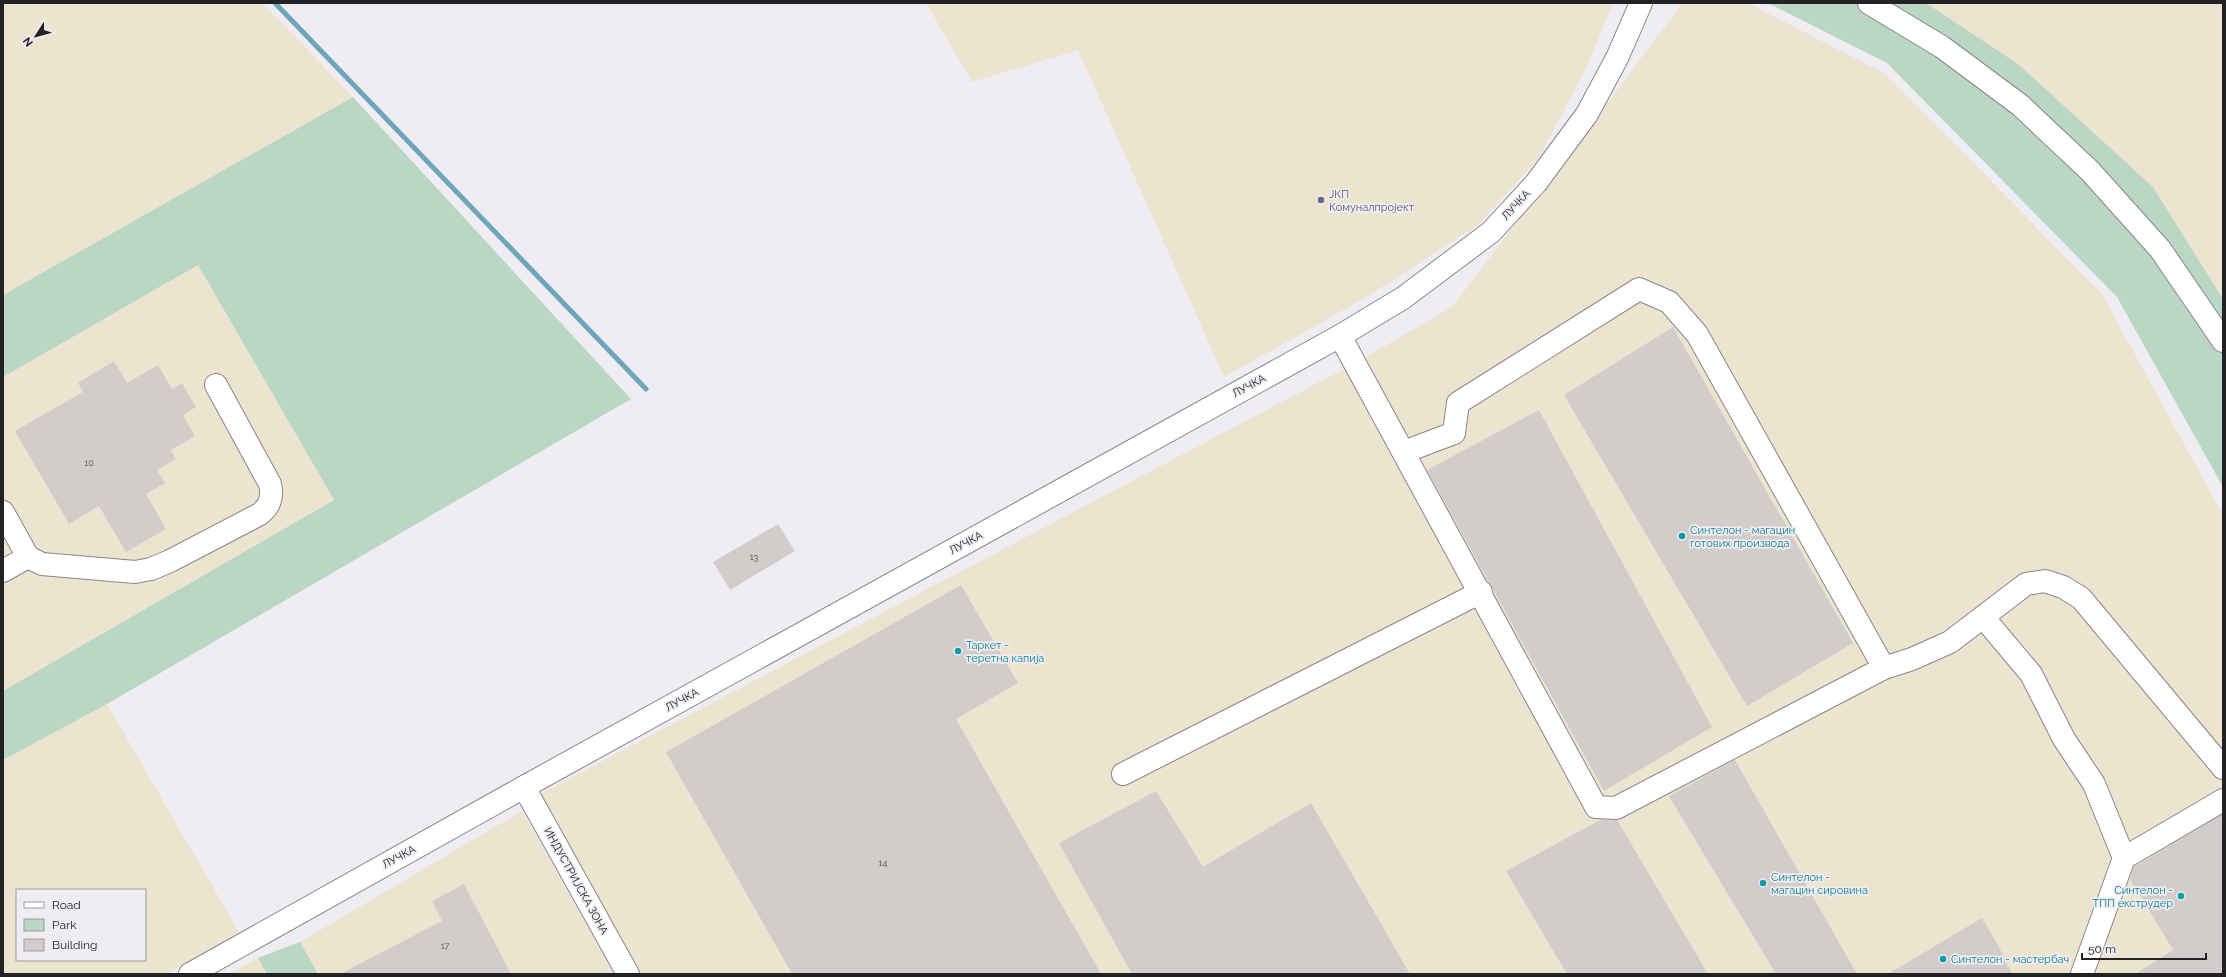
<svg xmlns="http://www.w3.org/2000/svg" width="2226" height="977" viewBox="0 0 2226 977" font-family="Raleway,sans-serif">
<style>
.industrial{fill:#ede4cf;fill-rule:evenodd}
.green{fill:#bad7c4}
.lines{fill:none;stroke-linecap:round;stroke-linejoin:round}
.stream{stroke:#6fa5bb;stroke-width:5}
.building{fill:#d2cdcb}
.minor-casing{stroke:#89878b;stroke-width:24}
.minor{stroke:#fff;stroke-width:22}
.service-dot{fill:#5c6f8a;stroke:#f0edf2;stroke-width:1.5}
.culture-dot{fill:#0f9aa8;stroke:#f0edf2;stroke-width:1.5}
.labels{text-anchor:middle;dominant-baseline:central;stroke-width:3.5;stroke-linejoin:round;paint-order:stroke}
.number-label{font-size:9px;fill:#4e4c4d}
.service-label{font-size:11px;fill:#4e5e75;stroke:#f0edf2;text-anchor:start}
.street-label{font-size:11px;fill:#222123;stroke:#f0edf2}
.culture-label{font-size:11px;fill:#0d838f;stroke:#f0edf2;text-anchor:start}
</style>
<rect width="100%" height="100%" fill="#f0edf2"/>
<g class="industrial">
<polygon points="3,3 262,3 353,97 3,295"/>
<polygon points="926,3 1613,3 1588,64 1539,158 1478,225 1365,298 1224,377 1078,50 972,82"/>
<polygon points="1683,3 1748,3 1884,73 2102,294 2223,515 2223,974 639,974 538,795 1359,361 1452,307"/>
<polygon points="1926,3 2223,3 2223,299 2153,187"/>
<polygon points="198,265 334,500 3,691 3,543 5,541 3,538 3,377"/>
<path d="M107,704L239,932L167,974H3V760ZM17,890H145V960H17Z"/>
<polygon points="522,811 614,974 318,974 300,942"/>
<polygon points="258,958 267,974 229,974"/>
</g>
<g class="green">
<polygon points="1768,3 1926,3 2018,64 2153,187 2223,299 2223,487 2117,297 1887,63"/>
<polygon points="353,97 631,399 107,704 3,760 3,691 334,500 198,265 3,377 3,295"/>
<polygon points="300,942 318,974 267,974 258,958"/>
</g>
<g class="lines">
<polyline class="stream" points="275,3 646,389"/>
</g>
<g class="building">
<polygon points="1673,327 1853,643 1747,706 1564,395"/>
<polygon points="114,361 127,383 158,365 172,389 182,383 196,407 183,415 195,436 171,450 176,459 157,470 165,483 146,494 166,529 126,552 99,506 69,524 15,431 83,392 78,383"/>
<polygon points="1539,410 1712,727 1604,791 1427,470"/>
<polygon points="778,524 795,551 730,590 713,562"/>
<polygon points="961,585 1018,683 956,719 1101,974 792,974 666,752"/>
<polygon points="1735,760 1857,974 1776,974 1669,796"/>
<polygon points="1156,791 1203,867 1311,803 1410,974 1132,974 1059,843"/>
<polygon points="2223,814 2223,974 2135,974 2173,950 2130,879 2134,867"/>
<polygon points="1600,820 1617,820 1708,974 1567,974 1506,871"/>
<polygon points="464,884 511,974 340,974 442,921 432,901"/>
<polygon points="1982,918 1998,945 2012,974 1888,974"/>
</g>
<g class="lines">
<defs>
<g id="minor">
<polyline points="1869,3 1942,47 2020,105 2090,171 2160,249 2223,341"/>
<polyline points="1340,336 1596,807 1616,808 1884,668 1912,659 1950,642 2026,584 2045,581 2063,587 2081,598 2223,768"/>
<polyline points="1404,452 1454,433 1458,403 1639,289 1669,302 1697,334 1884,668"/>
<path d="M3,512L28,557L42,564L135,572L151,569L170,561L260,514C270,506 273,497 270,484L216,385"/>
<polyline points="3,571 28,557"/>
<polyline points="1983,617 2031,674 2064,739 2094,784 2124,858"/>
<polyline points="1123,774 1481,592"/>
<polyline points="524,787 628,974"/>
<polyline points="190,974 524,787 1340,336 1403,298 1491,232 1536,183 1587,114 1617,58 1641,3"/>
<polyline points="2082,974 2124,858 2223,800"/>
</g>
</defs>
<use href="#minor" class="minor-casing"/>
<use href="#minor" class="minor"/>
</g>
<circle class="service-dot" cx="1321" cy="200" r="4"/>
<g class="culture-dot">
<circle cx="1682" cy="536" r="4"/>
<circle cx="958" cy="651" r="4"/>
<circle cx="1763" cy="883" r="4"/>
<circle cx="2181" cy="896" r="4"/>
<circle cx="1943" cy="959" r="4"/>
</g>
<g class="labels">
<g class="number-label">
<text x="89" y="463">10</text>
<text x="754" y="557">13</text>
<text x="883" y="863">14</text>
<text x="445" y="946">17</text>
</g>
<g class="service-label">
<text x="1329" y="194">ЈКП<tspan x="1329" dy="13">Комуналпројект</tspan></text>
</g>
<g class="street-label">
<text transform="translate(1516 205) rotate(-47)">ЛУЧКА</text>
<text transform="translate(1249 386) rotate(-29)">ЛУЧКА</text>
<text transform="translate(966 543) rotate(-29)">ЛУЧКА</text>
<text transform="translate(682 700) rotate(-29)">ЛУЧКА</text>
<text transform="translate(399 857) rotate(-29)">ЛУЧКА</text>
<text transform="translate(576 881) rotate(61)">ИНДУСТРИЈСКА ЗОНА</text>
</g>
<g class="culture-label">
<text x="1690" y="530">Синтелон - магацин<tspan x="1690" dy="13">готових производа</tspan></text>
<text x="966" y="645">Таркет -<tspan x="966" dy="13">теретна капија</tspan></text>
<text x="1771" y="877">Синтелон -<tspan x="1771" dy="13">магацин сировина</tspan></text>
<text x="2173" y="890" text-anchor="end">Синтелон -<tspan x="2173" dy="13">ТПП екструдер</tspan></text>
<text x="1951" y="959">Синтелон - мастербач</text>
</g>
</g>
<rect width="2226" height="977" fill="none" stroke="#222123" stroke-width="8"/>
<rect x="16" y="889" width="130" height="72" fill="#f0edf2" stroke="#9e9b9f"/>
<rect x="24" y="902" width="20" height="6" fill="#ffffff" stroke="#9e9b9f"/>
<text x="52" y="909" font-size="12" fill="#222123">Road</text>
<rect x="24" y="919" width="20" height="12" fill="#bad7c4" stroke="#9e9b9f"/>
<text x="52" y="929" font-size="12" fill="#222123">Park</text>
<rect x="24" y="939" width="20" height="12" fill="#d2cdcb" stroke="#9e9b9f"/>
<text x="52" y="949" font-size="12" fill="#222123">Building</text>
<g transform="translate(36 36) rotate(234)" stroke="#f0edf2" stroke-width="3" paint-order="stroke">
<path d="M0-3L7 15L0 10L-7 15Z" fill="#222123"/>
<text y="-6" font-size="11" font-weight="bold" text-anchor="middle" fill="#222123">N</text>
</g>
<path d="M2082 953v6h124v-6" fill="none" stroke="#222123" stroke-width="2"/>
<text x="2088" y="953" font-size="12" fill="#222123" stroke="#f0edf2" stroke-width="3" paint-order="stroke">50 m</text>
</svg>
